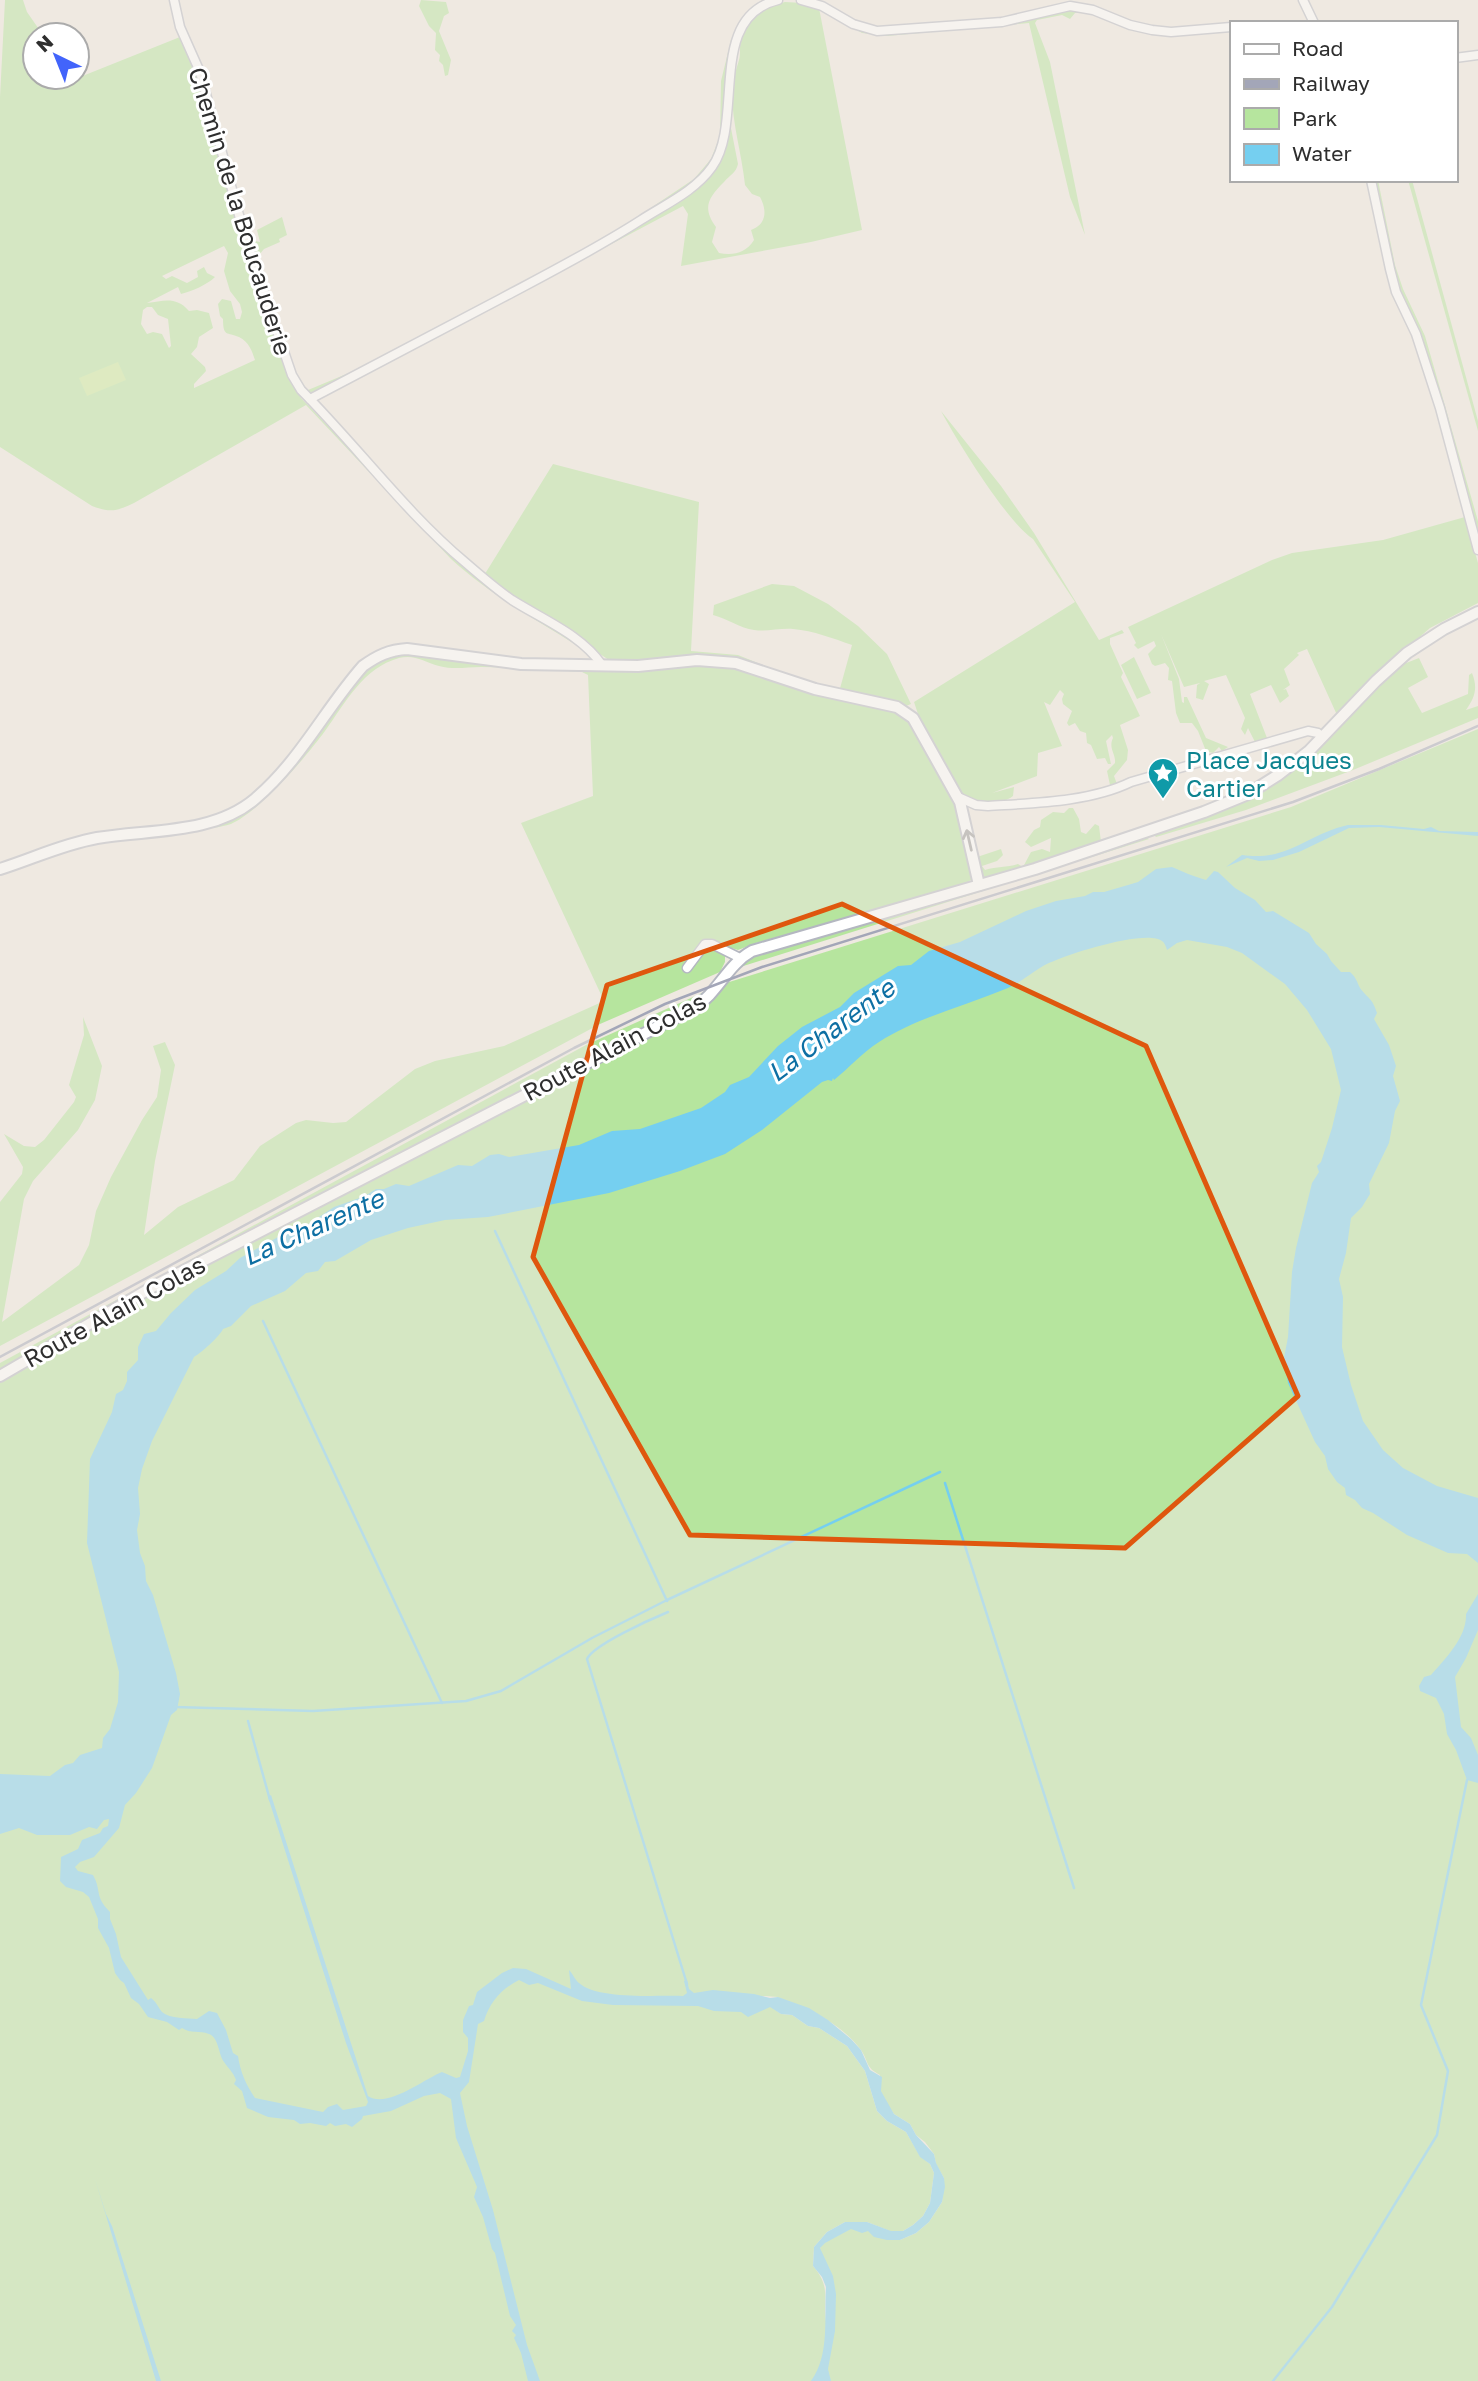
<svg xmlns="http://www.w3.org/2000/svg" width="1478" height="2381" font-family="'Golos Text',sans-serif">
  <rect width="100%" height="100%" fill="#efe9e1"/>
  <g fill="#b6e59e" fill-rule="evenodd">
    <path d="M5 0H23L27 12 43 35H35V77H64L70 81 180 37 201 85 250 246 255 241 260 242 257 230 282 217 287 235 279 239 280 242 264 249 259 255C262 266 262 277 265 288 273 314 290 372 308 390L356 370 493 298 353 375 313 393 295 386 301 398 454 557 584 648 590 654C541 622 495 599 451 559L306 405 134 503C118 511 110 513 92 506L0 447V97ZM224 246 228 253 224 271 230 291 240 304 242 312 240 319H236L231 301 222 299 218 304 220 316 223 319C223 337 227 332 239 337 249 342 252 351 255 360L194 388V384L206 371 205 367 191 354 197 347 199 337 213 328 209 313 197 310 189 311C176 296 164 301 147 303L178 287 181 294C192 291 207 285 215 277L207 273 204 267 197 271 198 277 187 283 172 276 166 279 162 276ZM147 307H152L158 315 168 319 171 346 169 348 162 334 153 332 147 334 141 324 143 310Z"/>
    <polygon points="421,0 446,2 449,13 444,16 439,31 451,60 448,75 445,76 443,65 439,61 440,55 435,50 436,33 429,26 419,6"/>
    <path d="M785 2 803 3 819 8 862 230 811 242 681 266 688 214 683 206 602 249 654 216 591 248 694 179 711 159 720 136 721 81 731 40 745 16C723 64 725 113 717 165L729 118 738 164C736 173 730 175 724 182 708 198 702 208 716 227L712 242 719 253C733 256 746 253 754 240L751 230C767 224 767 210 760 197L752 194 745 185C742 155 732 123 732 93 732 81 736 71 739 60 741 53 739 46 741 39 747 16 764 7 785 2Z"/>
    <polygon points="1062,7 1087,11 1102,18 1085,12 1075,13 1070,19 1062,15 1037,20 1035,23 1050,62 1085,235 1070,197 1029,23 887,36 862,33 831,15 861,30 997,25"/>
    <polygon points="1375,180 1378,180 1395,265 1403,289 1425,336 1478,521 1478,536 1419,335 1397,282"/>
    <polygon points="1408,180 1412,180 1478,421 1478,431"/>
    <path d="M941 411 1001 486 1034 533 1099 640 1122 630 1124 633 1110 638V644L1123 673 1121 677 1140 716 1120 725 1128 750 1127 760 1114 776 1117 784 1110 785 1107 771 1115 763C1116 754 1108 748 1113 738L1112 735 1106 741 1111 764H1108L1105 758 1097 759 1091 745 1087 743 1086 733 1080 731 1075 723 1069 726 1067 723 1072 711 1063 704 1062 699 1064 694 1060 690 1050 705 1044 702 1062 746 1038 753 1037 776 992 793 1014 787 1013 796C998 808 970 803 957 791L919 717 914 702 1075 602 1033 539C1007 522 957 441 941 411Z"/>
    <polygon points="553,464 699,502 691,651 738,655 770,668 737,660 648,662 609,660 483,577"/>
    <polygon points="1465,517 1478,563 1478,603 1430,628 1369,681 1337,715 1307,649 1297,653 1299,655 1284,669 1290,685 1283,690 1286,689 1289,696 1280,703 1271,685 1250,694 1267,738 1255,742 1248,728 1245,735 1241,729 1245,718 1226,675 1204,681 1209,684 1203,700 1196,698 1197,685 1200,683 1184,687 1161,634 1179,679 1182,702 1184,703 1184,697 1187,697 1206,738 1228,747 1222,751 1219,747 1213,753 1206,751 1198,731 1192,723 1180,723 1176,713 1172,681 1168,680 1169,668 1165,663 1155,666 1152,664 1148,654 1156,646 1154,641 1138,649 1134,645 1136,643 1128,627 1272,560 1292,553 1383,540"/>
    <path d="M772 584 794 586 828 604 858 626 887 654 911 704 906 706 839 692 852 645C832 638 814 631 793 629 780 628 767 632 754 630 740 628 728 619 713 615L714 605Z"/>
    <path d="M404 652 463 660 681 667 716 664 744 668 884 706 905 716 954 797 974 878 963 885 756 943 738 950 725 946V962L720 972 600 1024 0 1346V1202L22 1174 23 1167 4 1134 24 1146 35 1147 44 1140 74 1102 76 1097 69 1085 84 1035 83 1017 102 1066 95 1100 78 1130 33 1181 24 1199 2 1322 79 1265 89 1245 96 1211 111 1177 142 1120 157 1097 161 1070 153 1046 165 1042 175 1065 155 1161 144 1235 178 1207 234 1180 260 1146 296 1123 306 1120 333 1123 346 1122 415 1069 435 1061 504 1046 604 1001 521 823 593 796 588 675 582 672C549 670 515 667 481 667 467 667 454 670 439 666 424 662 415 654 399 658 363 668 346 702 325 731 306 757 260 811 231 824 220 828 206 828 194 830L243 812 353 682 377 660Z"/>
    <polygon points="1134,657 1151,693 1137,699 1121,665"/>
    <path d="M1419 658 1428 677 1408 688 1422 713 1468 694 1469 675 1472 673C1478 688 1475 697 1466 710L1478 706V718L1353 770 1246 810 1156 837 1154 835 1265 789 1291 772 1331 735 1368 694 1401 665Z"/>
    <path d="M1478 729V2381H0V1809L49 1819 115 1805 0 1784V1378L6 1379 19 1367 57 1349 60 1343 71 1341C132 1305 194 1271 257 1237 292 1218 328 1194 366 1183L367 1178 423 1150 433 1148 495 1116 499 1110H507L628 1047 635 1040C655 1039 671 1022 688 1013 697 1009 705 1007 712 1000 718 995 722 989 726 983L1291 807ZM765 1996 778 1997 784 2007C793 2009 803 2009 812 2012 829 2019 850 2035 861 2050 869 2062 865 2067 880 2075V2095L894 2114 910 2124 916 2135 925 2142 934 2154 936 2164 944 2178 942 2202 929 2222 916 2233 900 2240H888C877 2229 855 2223 840 2230 833 2233 827 2239 821 2243L818 2261 828 2283 827 2326C821 2300 833 2289 813 2266L814 2247 827 2232 845 2222H867L890 2231H903L913 2225 923 2216 930 2203 934 2173 930 2164 920 2156 906 2132 887 2121 877 2111 865 2071 847 2046 819 2028 808 2026 792 2015 781 2014 770 2006 764 2009 749 2007 747 1997Z"/>
    <path d="M1069 808H1073L1079 819 1081 832 1086 834 1095 824 1099 826 1101 842 1146 837 1149 839 737 968 749 957 984 880 979 876 974 858 1001 849 1003 855 997 861 982 866 985 870C997 866 1006 868 1018 864L1023 867 1031 852 1042 849 1050 852 1051 838 1031 847 1025 842 1034 830 1040 827 1041 820 1053 812 1064 813Z"/>
    <polygon points="711,989 696,1003 187,1263 100,1310 0,1371 0,1363 586,1045"/>
  </g>
  <polygon fill="#c9ec9a" points="118,362 126,380 87,396 79,378"/>
  <g fill="#75cff0">
    <path d="M1348 825H1381L1424 829 1431 827 1439 831 1478 832V836L1379 827 1349 828 1299 852 1273 860 1259 861 1247 858 1226 867 1242 855C1288 862 1307 834 1348 825Z"/>
    <path d="M1172 867C1183 872 1193 876 1206 880L1214 871 1218 872 1235 888 1255 900 1266 912 1273 911 1309 933 1316 944 1327 954 1331 961 1341 972H1350C1356 977 1357 982 1360 988 1368 999 1372 997 1377 1013L1374 1019 1389 1045 1396 1066 1393 1076 1400 1101 1395 1111 1389 1143 1369 1184 1370 1194 1362 1207 1351 1218 1346 1253 1339 1279 1343 1297 1342 1347 1351 1385 1363 1421 1383 1450 1403 1468 1437 1486 1478 1498V1563L1467 1554 1448 1553 1407 1535 1373 1513 1362 1508 1355 1500 1346 1495 1345 1488 1337 1482 1328 1469 1325 1456 1315 1442 1288 1383 1284 1358 1288 1337 1292 1272 1296 1248 1312 1183 1319 1172 1317 1166 1321 1162 1332 1128 1341 1090 1331 1049 1307 1010 1285 984 1242 953 1227 947 1187 940 1177 943 1167 950C1166 947 1165 943 1162 941 1147 929 1071 953 1054 961 1037 967 1024 981 1008 988 965 1006 918 1017 879 1042 863 1052 849 1068 834 1080L833 1078 832 1081 828 1080 822 1082 762 1130 725 1154 680 1171 609 1193 488 1217 445 1220 408 1228 371 1240 335 1261 325 1262 318 1271 306 1273 285 1291 251 1306 231 1326 223 1329C220 1336 201 1353 194 1357L152 1441 142 1469 138 1488 140 1514 137 1530 140 1553 145 1566 146 1581 153 1595 176 1673 180 1694 177 1710 171 1715 152 1768 136 1793 125 1805 119 1828 94 1857 80 1862 75 1867 78 1871 93 1875C102 1891 94 1896 110 1912V1919L116 1934 121 1957 148 2000 151 1998C157 2003 158 2007 162 2012 170 2019 188 2018 197 2019L209 2011 217 2013 226 2030 233 2053 238 2056C240 2071 246 2085 255 2098L323 2112 328 2107 337 2104 343 2110 366 2106 368 2102 346 2043 268 1797 271 1795 368 2096C387 2109 424 2079 442 2072L456 2078 460 2077 468 2051V2038L463 2032V2020L469 2006 473 2005 477 1992 502 1973 513 1968 526 1969 571 1989 569 1970C573 1974 575 1980 579 1983 598 2000 658 1995 683 1996L687 1993 684 1981 687 1980 689 1989 694 1993 713 1990 754 1994 770 1998 778 1997 809 2008 828 2020 851 2039 861 2050 870 2070 882 2077 881 2091 894 2114 910 2124 916 2135 934 2154 936 2163 944 2178 945 2187 942 2202 929 2222 916 2233 900 2240H887L874 2237 868 2231 862 2233 851 2229 825 2243 820 2248 833 2276 836 2294 835 2331 828 2369 831 2381H811C830 2355 824 2318 826 2287L822 2277 813 2266 814 2247 827 2232 845 2222H867L891 2231H903L913 2225 923 2216 930 2203 934 2173 930 2164 920 2157 906 2132 887 2121 877 2111 865 2071 847 2046 819 2028 808 2026 792 2015 781 2014 770 2007 748 2017 741 2012 714 2011 698 2006 613 2005 582 2001 538 1983 529 1985 519 1980C501 1989 490 2002 484 2021L478 2024 469 2082 460 2093 467 2126 493 2210 527 2345 540 2381H528L521 2353 514 2338 516 2335 512 2331 516 2325 510 2316 495 2253 492 2249 483 2217 474 2197 477 2187 456 2138 451 2099 440 2093 424 2096 391 2111 363 2116 362 2119 352 2127 346 2124 335 2126 330 2123 326 2126 310 2123 300 2124 294 2120 268 2117 247 2108 242 2091 234 2084 236 2080C233 2072 229 2069 224 2062 218 2053 219 2038 209 2034 199 2030 191 2034 182 2028L179 2030 167 2022 148 2017 139 2004 131 1998 124 1983 120 1980 115 1973 109 1948 98 1928V1919L89 1897 83 1892 66 1887 60 1881 61 1857 78 1849 82 1840 100 1833 103 1828 108 1826 109 1819 104 1820 97 1829 89 1827 70 1835H37L19 1828 0 1834V1774L50 1776 65 1765 73 1763 80 1755 102 1748 103 1738 110 1729 118 1702 119 1672 87 1543 90 1459 112 1412 116 1394 123 1390 127 1381V1372L138 1360V1347L144 1334 156 1331 171 1313 195 1290 226 1271 240 1258 280 1236 301 1229 334 1207 365 1196 376 1189H384L396 1184 409 1186 458 1165 472 1166 490 1155 499 1154 509 1157 579 1145 612 1131 640 1129 701 1108 725 1092 730 1085 749 1077 778 1046 802 1027 840 1007 854 993 898 966 911 965 929 951 960 942 1026 911 1056 901 1085 896 1093 892H1104L1128 885 1138 882 1156 869Z"/>
    <path d="M1478 1594V1630L1466 1658 1455 1677 1461 1727 1471 1738 1478 1755V1783L1467 1780 1456 1750 1447 1734 1444 1714 1436 1698 1420 1691 1419 1686 1424 1677 1431 1675C1446 1658 1467 1637 1466 1614Z"/>
    <polygon points="95,2179 106,2214 112,2226 161,2381 156,2381"/>
  </g>
  <g fill="none" stroke-linecap="round" stroke-linejoin="round">
    <g stroke="#75cff0" stroke-width="2.5">
      <polyline points="495,1231 667,1601"/>
      <polyline points="263,1321 442,1703"/>
      <polyline points="945,1483 1074,1888"/>
      <path d="M668 1612C651 1619 593 1645 587 1659L687 1984"/>
      <polyline points="174,1707 313,1711 466,1701 501,1691 592,1638 667,1600 940,1472"/>
      <polyline points="248,1721 270,1800"/>
      <polyline points="1273,2381 1332,2307 1437,2135 1448,2071 1421,2005 1467,1780"/>
    </g>
    <g stroke="#b4b7c1" stroke-width="11">
      <g id="minor">
        <path d="M174 0 180 27 200 72 245 237 292 375 301 390C357 446 405 512 466 563 481 576 496 589 512 600 542 619 582 635 602 665"/>
        <polyline points="801,0 822,6 853,24 877,31 1002,22 1070,6 1093,10 1130,25 1152,30 1171,32 1231,27"/>
        <polyline points="1303,0 1314,23"/>
        <polyline points="1455,58 1478,55"/>
        <polyline points="1371,180 1390,269 1396,292 1416,334 1440,408 1478,550"/>
        <path d="M310 399C374 365 438 331 502 298 549 273 596 249 641 220 666 204 695 191 712 167 745 121 706 17 778 0"/>
        <path d="M958 797 976 805 988 806C1034 803 1090 802 1131 782L1308 731 1318 733 1323 737"/>
        <polyline points="687,968 705,944 712,944 740,958"/>
      </g>
    </g>
    <g stroke="#b4b7c1" stroke-width="14">
      <g id="tertiary">
        <path d="M0 869C32 859 63 844 97 838 150 829 212 835 255 799 300 761 325 709 363 666 377 656 389 650 407 649L521 664 638 666 697 660 736 663 815 689 897 707 913 718 960 802 979 885"/>
        <path d="M0 1376 156 1285 694 1008C718 993 727 965 752 951L1035 869 1204 812 1248 794 1278 775 1309 751 1376 681 1407 653 1444 629 1478 612"/>
      </g>
    </g>
    <use href="#minor" stroke="#fff" stroke-width="8"/>
    <use href="#tertiary" stroke="#fff" stroke-width="10"/>
    <polyline stroke="#a3a6b8" stroke-width="2.5" points="0,1357 574,1048 665,1004 762,967 1293,802 1379,769 1478,726"/>
  </g>
  <defs><path id="oneway-shaft" d="M-6 0H5M1.5-3L5.5 0L1.5 3" fill="none" stroke-width="1.6" stroke-linecap="round" stroke-linejoin="round" transform="scale(1.75)"/></defs>
  <use stroke="#969696" href="#oneway-shaft" transform="translate(969 840) rotate(-103)"/>
  <path d="M0 0H1478V2381H0ZM842 904 1146 1046 1298 1396 1125 1548 690 1535 533 1257 607 985Z" fill="#efe9e1" fill-opacity=".55" fill-rule="evenodd"/>
  <path fill="none" stroke="#df570e" stroke-width="5" stroke-linejoin="round" d="M842 904 1146 1046 1298 1396 1125 1548 690 1535 533 1257 607 985Z"/>
  <defs>
    <g id="sight-pin" transform="scale(1.575)"><path d="M0 17L-7.5 6A9.5 9.5 0 1 1 7.5 6Z" fill="#0f9aa8" stroke="#fff"/><path d="M0-6L1.8-2.2L6-1.7L2.9 1.2L3.7 5.4L0 3.3L-3.7 5.4L-2.9 1.2L-6-1.7L-1.8-2.2Z" fill="#fff"/></g>
  </defs>
  <g fill-rule="evenodd">
    <use href="#sight-pin" x="1163" y="773"/>
  </g>
  <g text-anchor="middle" dominant-baseline="central" stroke-width="6" stroke-linejoin="round" paint-order="stroke">
    <g font-size="24" fill="#2e2e2e" stroke="#fff">
      <text transform="translate(241 211) rotate(73)">Chemin de la Boucauderie</text>
      <text transform="translate(614 1046) rotate(-28)">Route Alain Colas</text>
      <text transform="translate(114 1311) rotate(-29)">Route Alain Colas</text>
    </g>
    <g font-size="24" fill="#0d838f" stroke="#fff" text-anchor="start">
      <text x="1186" y="759">Place Jacques<tspan x="1186" dy="28">Cartier</tspan></text>
    </g>
    <g font-size="26" font-style="italic" fill="#0d6fa3" stroke="#fff">
      <text transform="translate(831 1030) rotate(-37)">La Charente</text>
      <text transform="translate(313 1227) rotate(-24)">La Charente</text>
    </g>
  </g>
  <rect x="1230" y="21" width="228" height="161" fill="#ffffff" stroke="#ababab" stroke-width="2"/>
  <rect x="1244" y="44" width="35" height="10" fill="#ffffff" stroke="#ababab" stroke-width="2"/>
  <text x="1292" y="56" font-size="21" fill="#2e2e2e">Road</text>
  <rect x="1244" y="79" width="35" height="10" fill="#a3a6b8" stroke="#ababab" stroke-width="2"/>
  <text x="1292" y="91" font-size="21" fill="#2e2e2e">Railway</text>
  <rect x="1244" y="108" width="35" height="21" fill="#b6e59e" stroke="#ababab" stroke-width="2"/>
  <text x="1292" y="126" font-size="21" fill="#2e2e2e">Park</text>
  <rect x="1244" y="144" width="35" height="21" fill="#75cff0" stroke="#ababab" stroke-width="2"/>
  <text x="1292" y="161" font-size="21" fill="#2e2e2e">Water</text>
  <g transform="translate(56 56) rotate(317)"><circle r="33" fill="#ffffff" stroke="#ababab" stroke-width="2"/>
  <path d="M0-5L12 26L0 18L-12 26Z" fill="#4264fb"/>
  <text y="-10" font-size="19" font-weight="bold" text-anchor="middle" fill="#2e2e2e">N</text>
  </g>
</svg>
